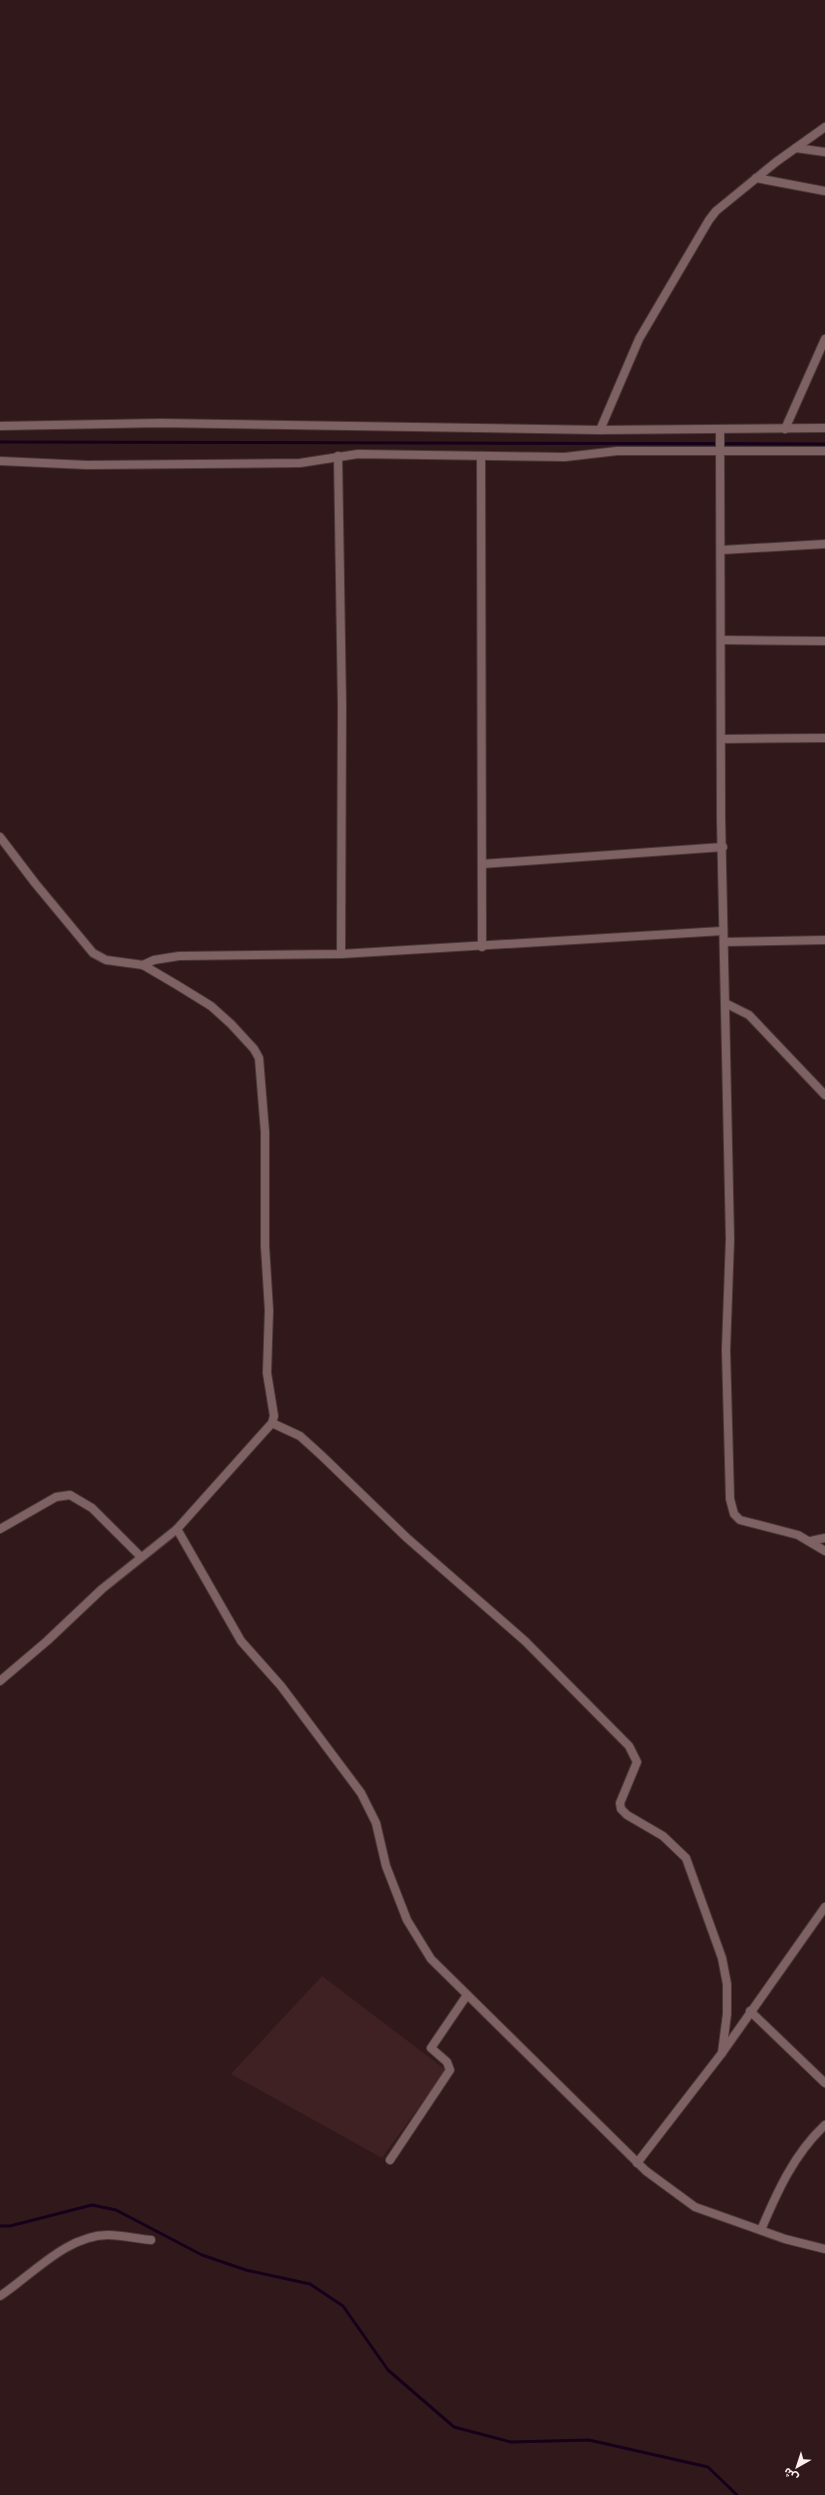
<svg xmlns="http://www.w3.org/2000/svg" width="825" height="2495" font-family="'Asap Condensed','Noto Sans Arabic',sans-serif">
  <rect width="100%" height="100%" fill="#31191b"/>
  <polygon fill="#3f2124" points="322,1976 446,2070 382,2158 231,2074"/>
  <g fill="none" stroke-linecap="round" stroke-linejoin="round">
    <g stroke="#17001a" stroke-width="3">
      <polyline points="0,442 825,444"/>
      <polyline points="0,2226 10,2226 92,2205 116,2210 202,2255 246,2270 310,2284 343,2306 388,2370 454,2427 511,2442 589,2440 708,2467 737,2495"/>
    </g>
    <g stroke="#4a3839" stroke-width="10">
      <g id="minor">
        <polyline points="796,148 825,152"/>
        <polyline points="756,178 825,191"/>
        <polyline points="0,426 160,423 600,430 825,428"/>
        <polyline points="720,429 721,819 730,1239 726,1350 730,1499 734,1514 740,1520 798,1535 825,1551"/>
        <polyline points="785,429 825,339"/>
        <polyline points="600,430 639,339 709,220 716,211 776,162 825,127"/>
        <polyline points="338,456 342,705 341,954"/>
        <polyline points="481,456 482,947"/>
        <polyline points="0,461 87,465 300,463 358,454 565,457 617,451 825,451"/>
        <polyline points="722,550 825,544"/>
        <polyline points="722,640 825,641"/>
        <polyline points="722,739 825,738"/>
        <polyline points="0,837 35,883 93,953 106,960 143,965 177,985 211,1006 231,1024 254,1049 259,1058 265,1132 265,1246 269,1310 267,1373 274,1416 272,1423 177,1529 102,1589 47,1641 0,1681"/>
        <polyline points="482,864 723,847"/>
        <polyline points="724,942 825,940"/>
        <polyline points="143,965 154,960 179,956 341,954 722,931"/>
        <polyline points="725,1003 749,1015 825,1095"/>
        <polyline points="272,1423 300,1436 321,1455 407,1538 525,1641 629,1746 637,1762 620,1803 621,1809 627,1815 663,1836 686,1858 722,1958 727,1984 727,2014 722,2053"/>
        <polyline points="0,1529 56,1497 70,1495 92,1508 141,1557"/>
        <polyline points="177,1529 241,1641 281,1686 361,1793 376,1823 386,1866 407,1920 431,1959 646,2171 695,2207 785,2239 825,2249"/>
        <polyline points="811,1541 825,1538"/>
        <polyline points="750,2011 825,2083"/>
        <polyline points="390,2160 450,2070 447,2062 431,2048 467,1995"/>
        <polyline points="637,2163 722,2053 825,1907"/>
        <path d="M761 2230C777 2192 794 2154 825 2125"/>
        <path d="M0 2296C32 2275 67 2235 108 2235 123 2235 137 2239 151 2240"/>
      </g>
    </g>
    <use href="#minor" stroke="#7e6263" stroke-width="8"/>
  </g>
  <g transform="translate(797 2467) rotate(219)" stroke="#31191b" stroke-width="3" paint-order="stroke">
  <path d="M0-3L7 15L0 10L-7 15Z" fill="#fdeff0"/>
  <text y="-6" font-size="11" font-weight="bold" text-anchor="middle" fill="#fdeff0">ش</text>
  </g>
</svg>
